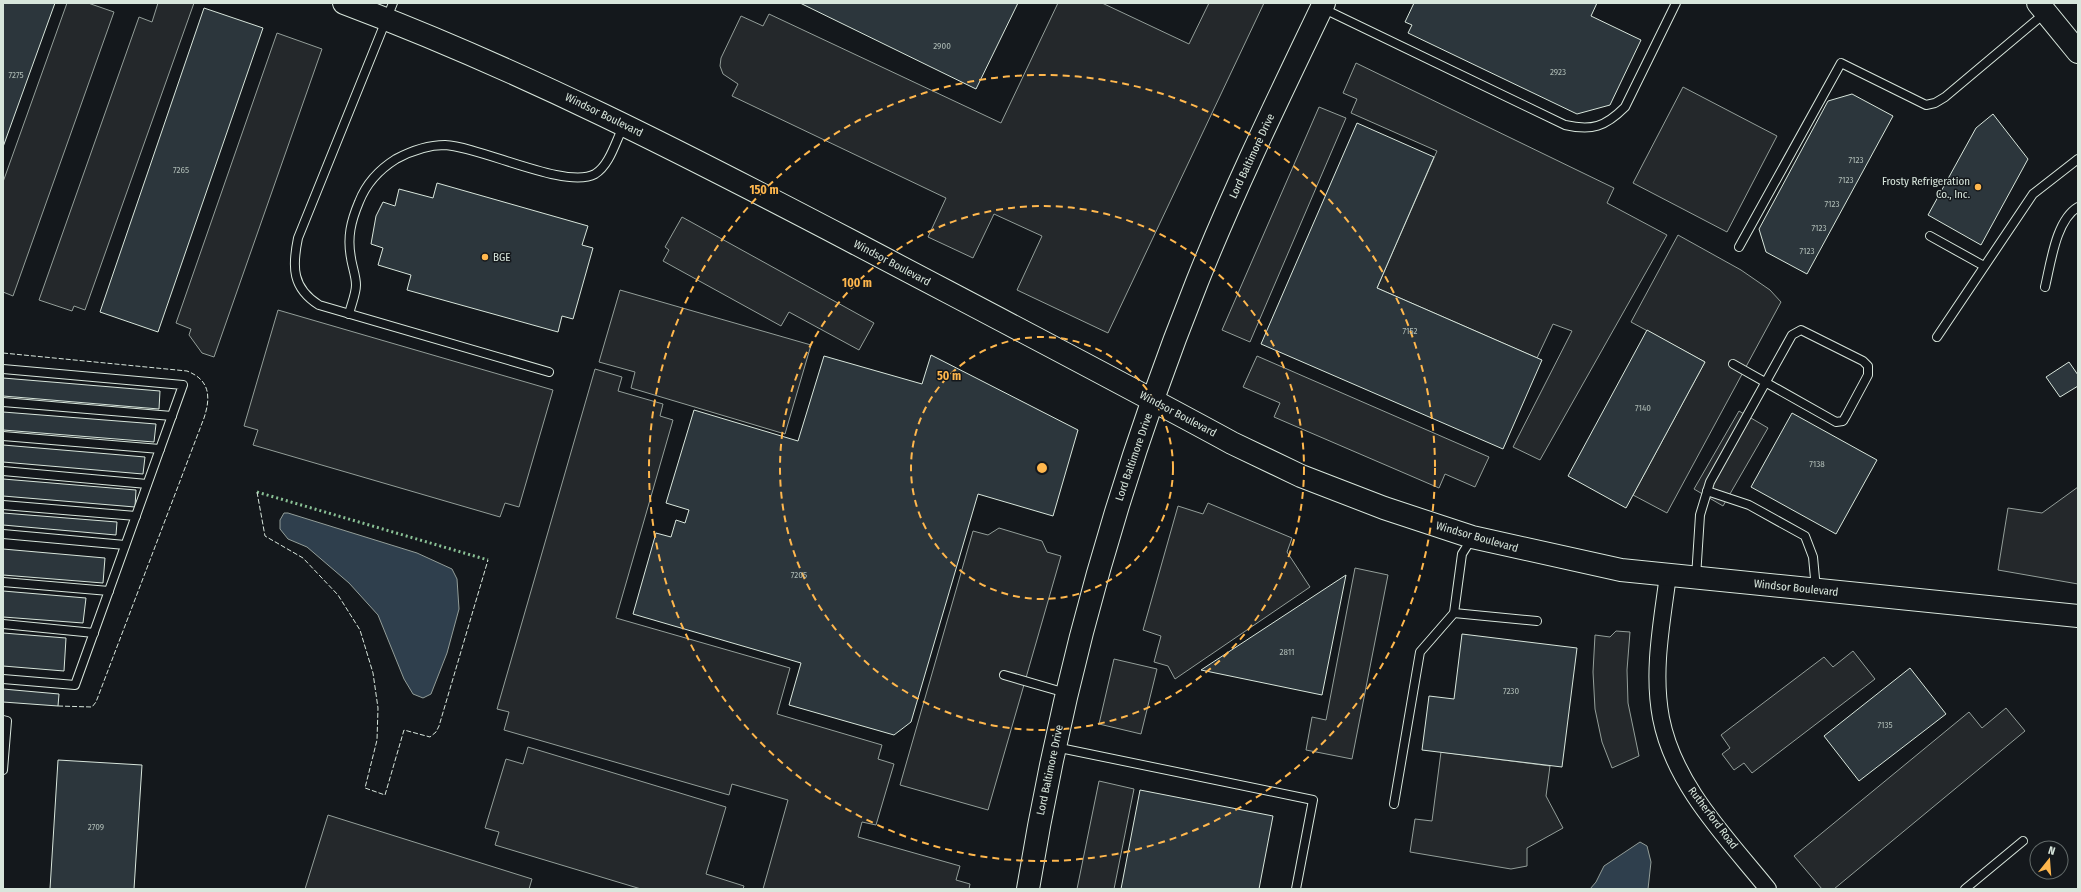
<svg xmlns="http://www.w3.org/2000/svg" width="2081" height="892" font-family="'Fira Sans Condensed',sans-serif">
  <rect width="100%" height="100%" fill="#14181c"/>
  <g fill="#24282b" stroke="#939e99">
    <polygon points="67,3 88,3 114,12 13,296 3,292 3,182"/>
    <polygon points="158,3 194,3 85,310 74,306 72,311 39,300 139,17 152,22"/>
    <polygon points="1058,3 1102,3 1189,44 1209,3 1264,3 1108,333 1017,290 1042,236 994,214 973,258 928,237 946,198 732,96 738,84 723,74 720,66 721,58 741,16 763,26 769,14 1001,123"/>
    <polygon points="277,33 322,49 214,357 202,353 189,335 191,329 176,323"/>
    <polygon points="1356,63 1614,188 1607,203 1667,235 1540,460 1513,447 1572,331 1553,324 1537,358 1377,288 1437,151 1351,113 1357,99 1343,93"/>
    <polygon points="1683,87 1777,136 1727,232 1633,183"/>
    <polygon points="1319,107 1346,118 1250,342 1222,330"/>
    <polygon points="682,217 874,323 859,350 789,312 781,326 663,261 669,250 665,247"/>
    <polygon points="1678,235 1741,270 1770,290 1781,302 1667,513 1633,495 1705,362 1631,322"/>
    <polygon points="620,290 811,345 785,434 631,388 635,372 599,362"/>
    <polygon points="278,310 553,390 519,507 505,503 500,517 253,445 258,430 244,426"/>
    <polygon points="1257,356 1489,457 1475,487 1445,474 1439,488 1274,417 1280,403 1243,387"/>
    <polygon points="595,369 622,377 618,391 663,404 660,416 673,420 616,618 790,668 777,714 882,745 878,759 894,764 876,825 862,822 858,837 960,866 956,880 970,884 969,889 763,889 788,800 732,784 729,795 504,730 509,712 497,709"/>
    <polygon points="1739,411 1768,428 1723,506 1694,489"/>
    <polygon points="2078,487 2078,584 1998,570 2008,508 2042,513"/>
    <polygon points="1208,503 1292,538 1287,552 1310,587 1175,679 1168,666 1154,662 1161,636 1143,630 1178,506 1203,514"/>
    <polygon points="999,528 1042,541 1047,552 1061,556 988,810 900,785 973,531 988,535"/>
    <polygon points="1355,568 1388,575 1352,759 1306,750 1312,717 1326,720"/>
    <polygon points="1616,631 1630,632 1627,670 1628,703 1639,756 1612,768 1602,742 1595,709 1593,672 1595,635 1610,637"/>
    <polygon points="1853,651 1875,679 1752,773 1744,763 1734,770 1722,754 1730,748 1721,735 1824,657 1833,667"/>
    <polygon points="1114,659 1157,669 1141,734 1099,724"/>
    <polygon points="2006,708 2025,731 1834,889 1822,889 1794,856 1969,712 1982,728"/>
    <polygon points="528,747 726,807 706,874 744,886 743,889 641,889 495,845 499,832 485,828 506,759 523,764"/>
    <polygon points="1441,752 1550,766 1546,796 1563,828 1527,848 1527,866 1511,869 1410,852 1415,819 1432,821"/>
    <polygon points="1099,781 1134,789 1114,889 1077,889"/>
    <polygon points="328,815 532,879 529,889 305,889"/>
  </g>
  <g fill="#2f3f4d" stroke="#939e99">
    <polygon points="284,513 288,513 417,553 452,569 457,579 459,609 447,653 431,694 423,698 413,694 404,679 378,615 349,583 307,547 288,539 280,529 280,520"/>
    <polygon points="1640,842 1647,846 1651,862 1648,889 1590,889 1596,882 1604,866"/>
  </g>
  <g fill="#2c363c" stroke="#d8e6dc">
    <polygon points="3,3 55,3 3,147"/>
    <polygon points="800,3 1018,3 976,89"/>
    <polygon points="1414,3 1597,3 1591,16 1641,40 1610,105 1577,114 1408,33 1412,25 1405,22"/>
    <polygon points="204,8 263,28 158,332 100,312"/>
    <polygon points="1852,94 1893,116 1807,274 1766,252 1759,229 1828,101"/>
    <polygon points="1993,114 2028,159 1981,245 1928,215 1976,128"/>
    <polygon points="1357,123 1434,157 1377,288 1542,360 1503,449 1261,344"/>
    <polygon points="437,183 588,226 582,245 593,248 573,319 562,316 558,332 407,290 411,275 378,265 383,248 371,244 376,216 383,202 395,206 399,189 433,198"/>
    <polygon points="1647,330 1705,362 1626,508 1568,476"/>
    <polygon points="931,355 1078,430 1053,516 978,494 911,722 894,735 789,705 801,663 633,614 656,533 671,537 676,520 685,523 689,510 666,503 694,410 798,441 824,356 922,384"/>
    <polygon points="2069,362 2078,375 2078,386 2060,397 2046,377"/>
    <polygon points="3,378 160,391 159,409 3,396"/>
    <polygon points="3,412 156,424 154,442 3,430"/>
    <polygon points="1792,413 1877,460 1836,534 1751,487"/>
    <polygon points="3,445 145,457 143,474 3,462"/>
    <polygon points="3,479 136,490 135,507 3,496"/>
    <polygon points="3,513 117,522 116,535 3,525"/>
    <polygon points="3,549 105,558 103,583 3,575"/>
    <polygon points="1346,575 1322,695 1201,670"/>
    <polygon points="3,591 86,598 83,623 3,617"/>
    <polygon points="3,633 66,638 64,671 3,666"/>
    <polygon points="1462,634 1577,648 1562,767 1422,750 1429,696 1454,699"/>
    <polygon points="1910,668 1946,714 1859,781 1824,736"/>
    <polygon points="3,689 59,694 58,706 3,702"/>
    <polygon points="58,760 142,765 134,889 50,889"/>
    <polygon points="1140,790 1273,816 1259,889 1121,889"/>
  </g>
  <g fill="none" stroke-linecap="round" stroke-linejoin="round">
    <g stroke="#d8e6dc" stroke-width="10">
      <g id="lane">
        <path d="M393 3 298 238C292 267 292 288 319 305L549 372"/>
        <path d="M1322 8 1565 125C1592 131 1605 127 1625 107L1676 3"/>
        <polyline points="1930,236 1984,266"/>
        <polyline points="1739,247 1841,63 1926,105 1935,103 1945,97 2045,13"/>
        <path d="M2045 287C2051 262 2056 220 2078 207"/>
        <path d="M349 314C351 305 356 294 356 285 356 276 352 266 351 258 347 237 351 221 359 202 366 184 380 169 396 159 411 151 428 145 445 145 482 147 566 190 595 174 610 165 616 140 624 125"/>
        <polyline points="1937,337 2033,194 2078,159"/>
        <polyline points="3,369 183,385 75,685 3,679"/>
        <polyline points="3,402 172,416"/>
        <polyline points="3,436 160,449"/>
        <polyline points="3,471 147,484"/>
        <polyline points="1707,491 1749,505 1805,536 1813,557 1816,589"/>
        <polyline points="3,505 136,516"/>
        <polyline points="3,534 125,545"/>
        <polyline points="1696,577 1700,515 1710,482 1792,335 1801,330 1863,361 1868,366 1868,375 1846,416 1843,421 1836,422 1733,364"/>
        <polyline points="3,582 109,591"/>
        <polyline points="1454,613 1537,621"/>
        <polyline points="3,624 94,633"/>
        <polyline points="1004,675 1066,693"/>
        <polyline points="3,720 7,721 3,770"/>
        <polyline points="1055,747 1313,800 1296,889"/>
        <polyline points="1394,804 1420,652 1454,613 1462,554 1472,538"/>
        <polyline points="1965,889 2023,841"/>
      </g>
    </g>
    <g stroke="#d8e6dc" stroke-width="18">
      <path id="street" d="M1668 575C1662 622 1652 671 1661 718 1674 785 1726 837 1768 889"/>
    </g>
    <g stroke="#d8e6dc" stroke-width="24">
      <g id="secondary">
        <path d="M344 3C520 69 687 155 853 242 980 309 1107 375 1232 443L1301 476 1384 508 1472 537 1621 570 2078 616"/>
        <polyline points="2038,3 2078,52"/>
        <path d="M1028 889C1062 681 1119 477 1197 282 1235 187 1280 95 1324 3"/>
      </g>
    </g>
    <use href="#lane" stroke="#14181c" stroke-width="8"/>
    <use href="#street" stroke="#14181c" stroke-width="16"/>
    <use href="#secondary" stroke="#14181c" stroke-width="22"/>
    <polyline stroke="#8ac095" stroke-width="3" stroke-dasharray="2 3" stroke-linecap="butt" points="257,492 488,560"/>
    <g stroke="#d8e6dc" stroke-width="1" stroke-dasharray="5 2" stroke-linecap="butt">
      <path d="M3 353 187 371C210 380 211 397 204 418L96 702 92 707 58 706"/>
      <polyline points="257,492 265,536 303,558 338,595 360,630 373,673 378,708 377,740 365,788 385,795 404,730 430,737 436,732 439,726 488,560"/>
    </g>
  </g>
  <g fill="none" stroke="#ffb74d" stroke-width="2" stroke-dasharray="7 5">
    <circle cx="1042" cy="468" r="131"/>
    <circle cx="1042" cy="468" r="262"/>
    <circle cx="1042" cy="468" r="393"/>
  </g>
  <g fill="#ffb74d" stroke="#14181c" stroke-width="1.5">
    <circle cx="1978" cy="187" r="4"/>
    <circle cx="485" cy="257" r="4"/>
  </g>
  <g text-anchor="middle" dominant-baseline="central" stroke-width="3" stroke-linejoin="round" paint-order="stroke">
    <g font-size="9" fill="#adbab4">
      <text x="942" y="46">2900</text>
      <text x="1558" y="72">2923</text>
      <text x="16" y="75">7275</text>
      <text x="1856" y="160">7123</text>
      <text x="181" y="170">7265</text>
      <text x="1846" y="180">7123</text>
      <text x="1832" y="204">7123</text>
      <text x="1819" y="228">7123</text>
      <text x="1807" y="251">7123</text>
      <text x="1410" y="331">7152</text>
      <text x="1643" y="408">7140</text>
      <text x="1817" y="464">7138</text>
      <text x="799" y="575">7205</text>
      <text x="1287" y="652">2811</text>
      <text x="1511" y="691">7230</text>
      <text x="1885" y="725">7135</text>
      <text x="96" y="827">2709</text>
    </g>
    <g font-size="11" fill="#d8e6dc" stroke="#14181c">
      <text transform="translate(604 115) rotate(26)">Windsor Boulevard</text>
      <text transform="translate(1252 156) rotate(-65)">Lord Baltimore Drive</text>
      <text transform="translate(892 263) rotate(28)">Windsor Boulevard</text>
      <text transform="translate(1178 414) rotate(28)">Windsor Boulevard</text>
      <text transform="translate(1134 457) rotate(-71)">Lord Baltimore Drive</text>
      <text transform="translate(1477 537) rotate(16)">Windsor Boulevard</text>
      <text transform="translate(1796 588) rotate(6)">Windsor Boulevard</text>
      <text transform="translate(1050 770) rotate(-78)">Lord Baltimore Drive</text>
      <text transform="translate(1713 818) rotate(53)">Rutherford Road</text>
    </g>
    <g font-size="11" fill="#d8e6dc" stroke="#14181c" text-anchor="end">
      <text x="1970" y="181">Frosty Refrigeration<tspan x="1970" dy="13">Co., Inc.</tspan></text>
      <text x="493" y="257" text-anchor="start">BGE</text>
    </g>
  </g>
  <circle cx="1042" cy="468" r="6" fill="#ffb74d" stroke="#14181c" stroke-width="2"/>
  <g font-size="12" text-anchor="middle" font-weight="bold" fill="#ffb74d" stroke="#14181c" stroke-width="3" stroke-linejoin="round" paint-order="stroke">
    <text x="764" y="194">150 m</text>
    <text x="857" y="287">100 m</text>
    <text x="949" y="380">50 m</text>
  </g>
  <rect width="2081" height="892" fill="none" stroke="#d8e6dc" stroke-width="8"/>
  <g transform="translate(2049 860) rotate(17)"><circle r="19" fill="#14181c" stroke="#626a69"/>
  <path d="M0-3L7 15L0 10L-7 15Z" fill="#ffb74d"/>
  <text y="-6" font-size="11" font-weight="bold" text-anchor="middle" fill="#d8e6dc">N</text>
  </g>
</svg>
